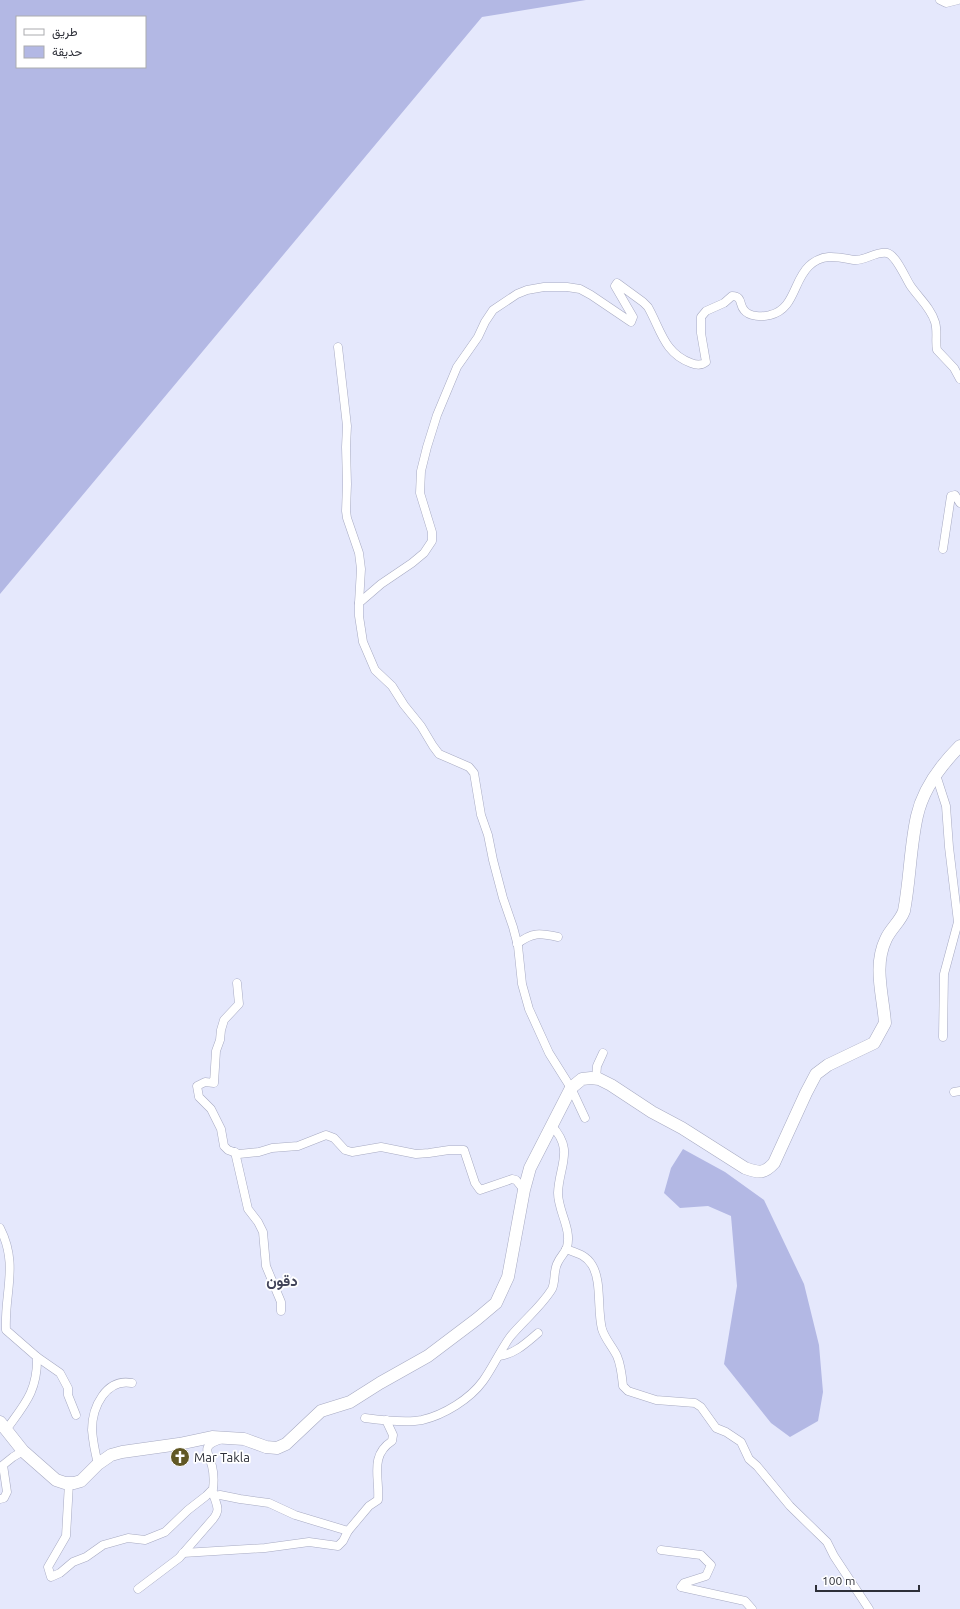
<svg xmlns="http://www.w3.org/2000/svg" width="960" height="1609" font-family="Ubuntu,Vazirmatn,sans-serif">
  <rect width="100%" height="100%" fill="#e5e8fc"/>
  <g fill="#b3b8e4" fill-rule="evenodd">
    <path d="M0 0H586L482 17 0 594ZM17 17H145V67H17Z"/>
    <polygon points="683,1149 725,1172 764,1200 804,1284 819,1345 823,1392 818,1421 790,1437 771,1423 724,1364 737,1286 731,1216 708,1206 680,1208 664,1193 671,1168"/>
  </g>
  <g fill="none" stroke-linecap="round" stroke-linejoin="round">
    <g stroke="#a7aac2" stroke-width="9">
      <g id="minor">
        <polyline points="940,0 946,3 958,0"/>
        <polyline points="338,347 347,426 346,447 347,484 346,511 347,518 359,553 361,569 359,603"/>
        <polyline points="943,549 951,496 955,495 960,503"/>
        <polyline points="936,775 946,806 949,847 958,922 944,974 943,1037"/>
        <path d="M517 944C532 932 540 933 558 937"/>
        <polyline points="237,983 239,1004 224,1020 221,1030 220,1040 216,1051 214,1083 205,1082 197,1086 199,1097 211,1109 221,1129 224,1146 228,1150 239,1154 259,1152 272,1148 298,1146 326,1135 334,1138 345,1150 352,1152 381,1147 416,1154 429,1153 449,1150 464,1150 475,1183 480,1190 512,1179 516,1180 524,1190"/>
        <polyline points="596,1079 597,1066 603,1053"/>
        <polyline points="954,1092 960,1091"/>
        <path d="M585 1118 571 1088 549 1053 529 1009 522 984 518 946 513 927 503 898 493 860 488 835 481 815 474 773 469 767 439 754 433 746 421 726 404 705 392 686 375 670 363 642 359 616V603L381 584 412 563 424 553 432 541V532L420 493 421 471 427 447 437 415 457 367 478 337 485 322 493 310 517 294 527 290 544 287H567L580 289 591 295 631 322 633 317 615 286 617 283 643 302 648 307C661 330 664 353 691 363 696 365 701 366 706 362L701 333V317L706 311 724 303 732 296C743 296 739 305 744 310 749 317 763 317 770 315 795 309 793 281 809 266 823 253 837 257 854 260 865 261 876 251 887 253 896 255 905 277 910 285 918 297 931 308 935 322 938 332 935 341 937 350L954 368 960 379"/>
        <polyline points="235,1152 248,1209 258,1222 263,1232 266,1266 281,1302 281,1311"/>
        <path d="M0 1228C19 1265 4 1293 6 1330L37 1357C38 1391 24 1405 6 1430"/>
        <path d="M566 1249C577 1253 586 1255 592 1265 602 1281 597 1310 602 1329 605 1339 612 1346 617 1356 621 1365 622 1376 623 1386L628 1391 656 1400 695 1403 701 1407 716 1428 726 1432 741 1442 749 1459 757 1466 790 1506 827 1542 834 1556 869 1609"/>
        <path d="M499 1356C515 1354 526 1343 538 1333"/>
        <polyline points="37,1357 60,1373 68,1388 68,1395 76,1415"/>
        <path d="M365 1418C380 1420 407 1423 422 1420 444 1415 470 1399 483 1381 493 1367 500 1351 510 1337 523 1321 541 1307 552 1289 556 1280 553 1270 558 1262 560 1257 565 1253 567 1247 572 1229 558 1211 558 1193 559 1165 575 1150 551 1125"/>
        <path d="M98 1464C95 1452 93 1442 92 1430 92 1407 106 1378 132 1383"/>
        <path d="M69 1483 66 1536 48 1567 51 1577 60 1573 73 1562 86 1557 103 1545 128 1538 145 1540 165 1532 188 1510 206 1496 213 1489C214 1481 214 1474 212 1466 208 1451 200 1446 222 1439"/>
        <polyline points="0,1499 4,1498 7,1492 3,1465 13,1457 23,1451"/>
        <path d="M348 1531 369 1506 378 1500C380 1478 369 1456 392 1441L393 1435 386 1420"/>
        <polyline points="661,1550 701,1555 711,1565 706,1576 684,1583 681,1587 745,1601 752,1609"/>
        <polyline points="183,1553 265,1548 309,1542 338,1546 343,1541 348,1531 295,1515 269,1503 240,1499 220,1495 214,1496"/>
        <path d="M138 1589 179 1558 213 1519C222 1508 215 1504 213 1492"/>
      </g>
    </g>
    <g stroke="#a7aac2" stroke-width="13">
      <path id="secondary" d="M0 1422 23 1451 56 1480 65 1483H74L81 1481 98 1464 111 1455 122 1452 179 1444 212 1437 244 1439 266 1447 277 1448 286 1444 321 1411 350 1402 380 1383 428 1356 477 1319 496 1303 508 1277 524 1190 530 1168 571 1088 582 1079 591 1078 599 1079 611 1085 652 1112 682 1128 745 1168C759 1173 764 1174 774 1163L806 1093 816 1074 828 1065 874 1043 885 1023C883 995 873 966 886 939 891 928 900 922 904 911 910 880 910 847 917 816 923 789 941 765 960 746"/>
    </g>
    <use href="#minor" stroke="#fff" stroke-width="8"/>
    <use href="#secondary" stroke="#fff" stroke-width="12"/>
  </g>
  <defs>
    <g id="church-disc" transform="scale(1)"><circle r="9.5" fill="#615825" stroke="#fff"/><path d="M-1.2-6h2.4v3.5h3.3v2.4h-3.3V6h-2.4V-.1h-3.3v-2.4h3.3Z" fill="#fff"/></g>
  </defs>
  <g fill-rule="evenodd">
    <use href="#church-disc" x="180" y="1457"/>
  </g>
  <g text-anchor="middle" dominant-baseline="central" stroke-width="3.5" stroke-linejoin="round" paint-order="stroke">
    <g font-size="13" fill="#2d2f38" stroke="#fff" text-anchor="start">
      <text x="194" y="1457">Mar Takla</text>
    </g>
    <g font-size="15" font-weight="bold" fill="#414358" stroke="#fff">
      <text x="282" y="1280">دقون</text>
    </g>
  </g>
  <rect x="16" y="16" width="130" height="52" fill="#ffffff" stroke="#abacaf"/>
  <rect x="24" y="29" width="20" height="6" fill="#ffffff" stroke="#abacaf"/>
  <text x="52" y="36" font-size="12" fill="#2d2f38">طريق</text>
  <rect x="24" y="46" width="20" height="12" fill="#b3b8e4" stroke="#abacaf"/>
  <text x="52" y="56" font-size="12" fill="#2d2f38">حديقة</text>
  <path d="M816 1585v6h103v-6" fill="none" stroke="#2d2f38" stroke-width="2"/>
  <text x="822" y="1585" font-size="12" fill="#2d2f38" stroke="#ffffff" stroke-width="3" paint-order="stroke">100 m</text>
</svg>
